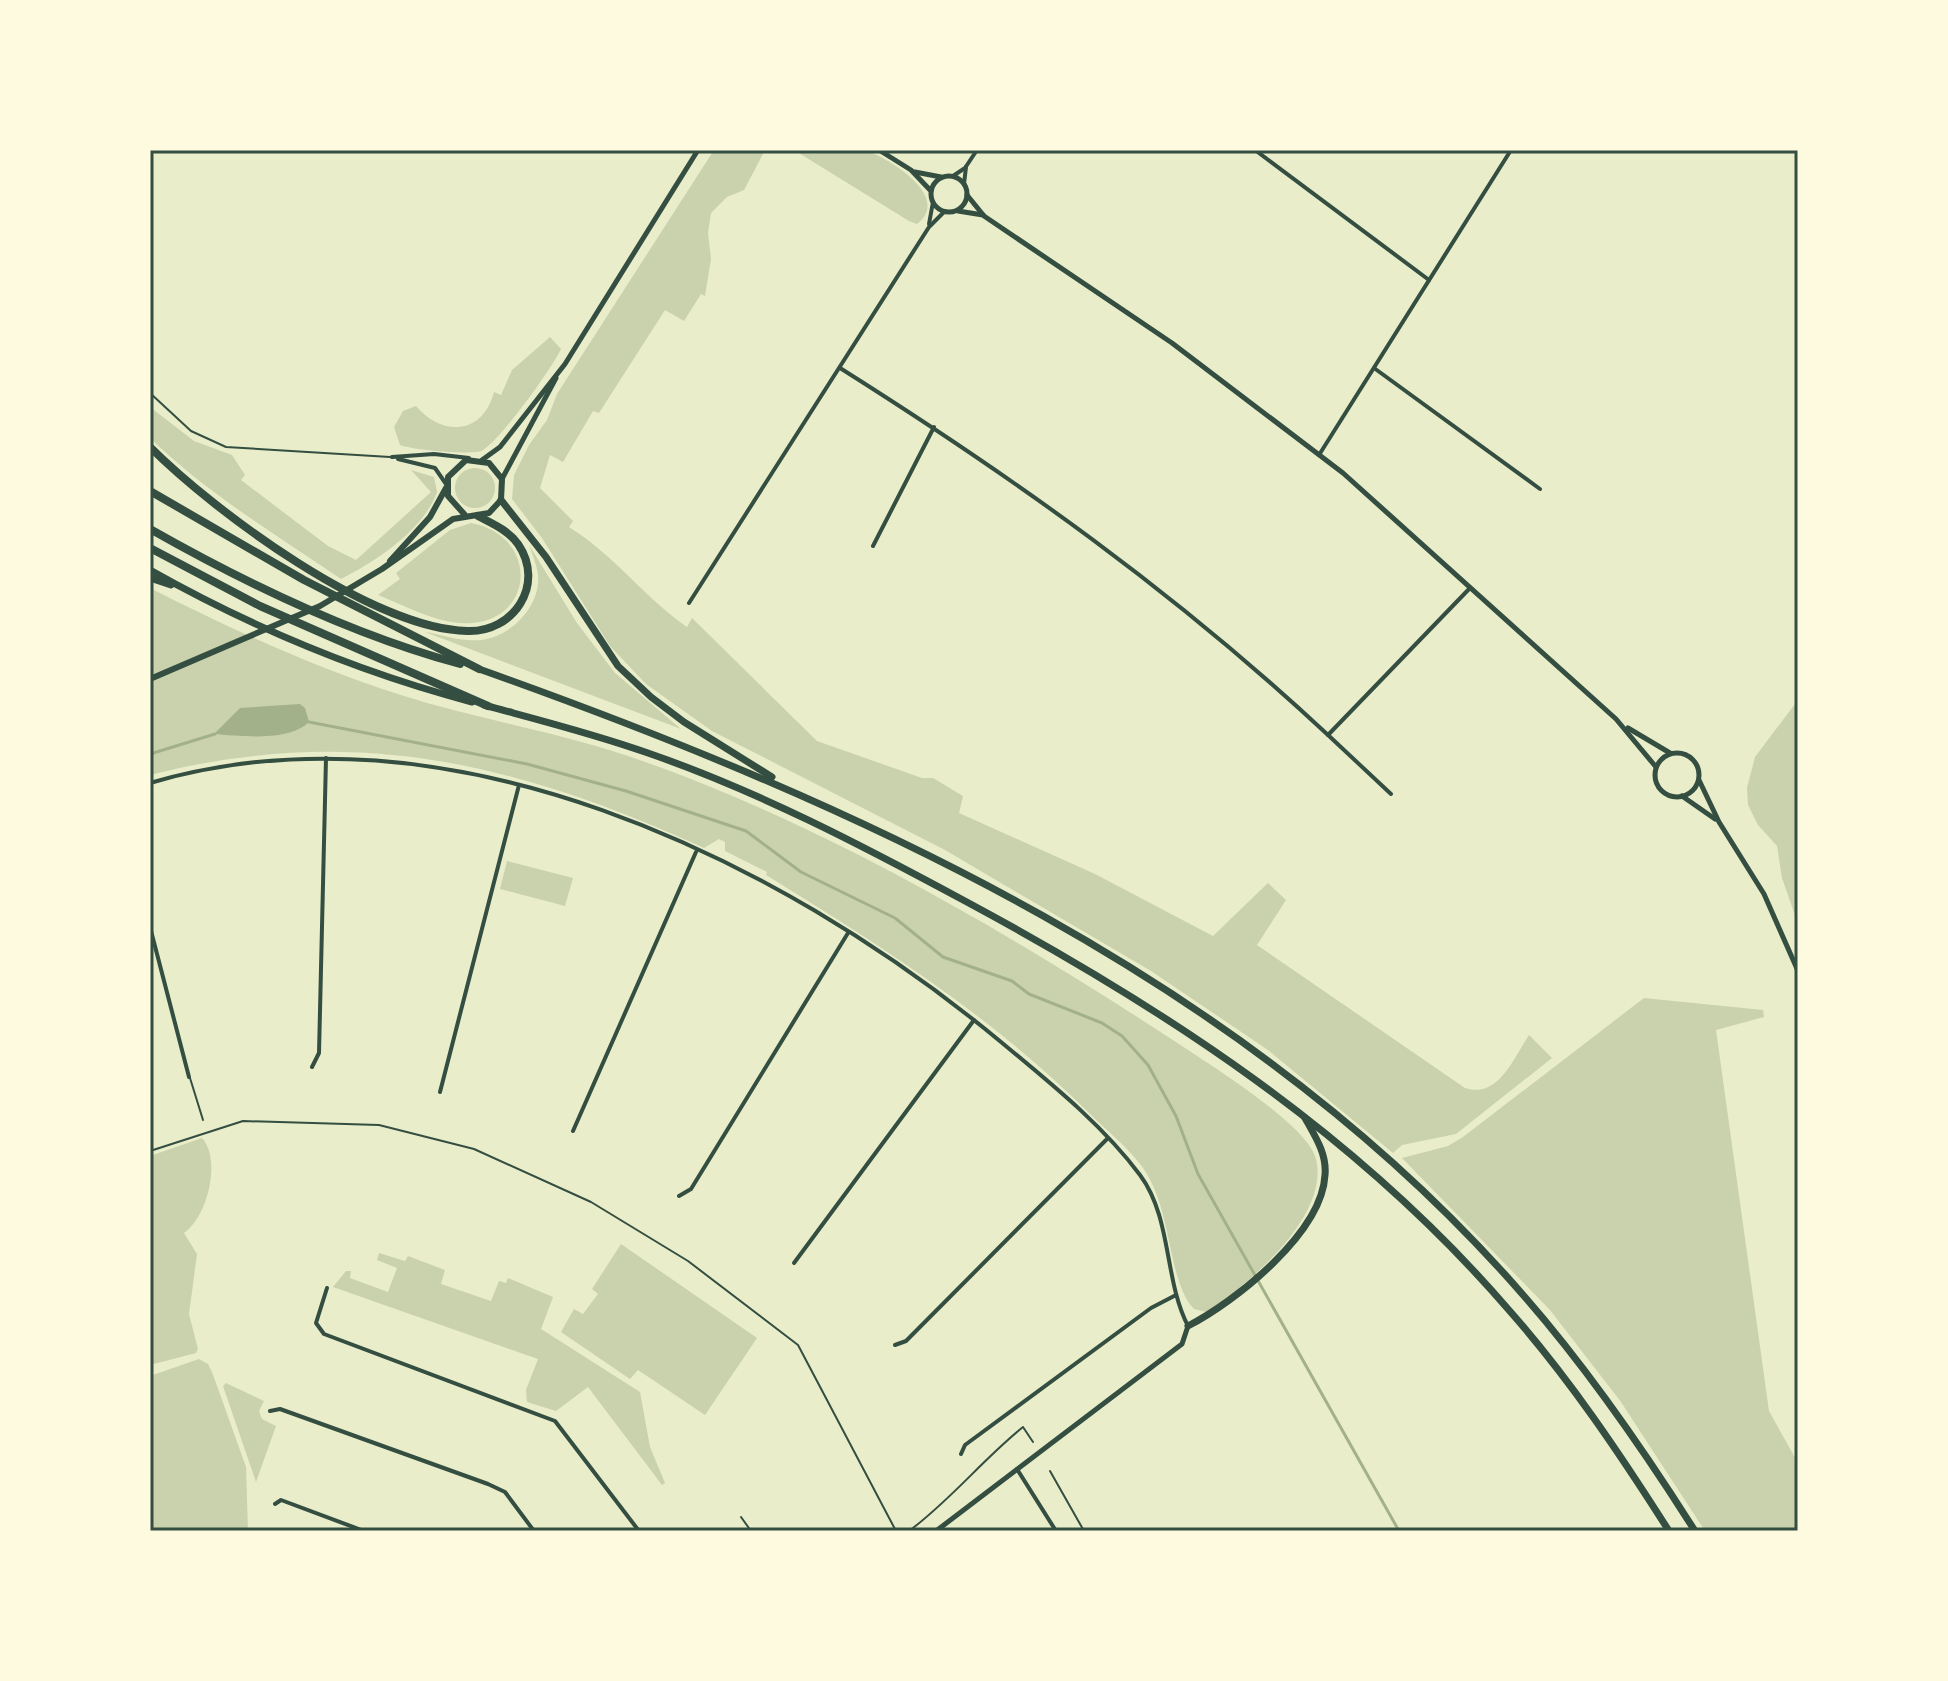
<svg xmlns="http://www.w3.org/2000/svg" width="1948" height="1681" font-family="'Sofia Sans Condensed',sans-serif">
  <rect width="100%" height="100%" fill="#e9edc9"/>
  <g fill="#cad2ad">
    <path d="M714 150H765L744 190 727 197 711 213 708 233 711 259 705 296 701 294 684 321 665 310 599 413 593 411 563 462 550 455 540 488 573 521 569 527C614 555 644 597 687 627L692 618 817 741 922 778H933L963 796 959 813 1095 874 1213 936 1268 883 1286 900 1257 945 1465 1088C1498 1099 1513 1059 1529 1035L1552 1058 1456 1134 1402 1145 1393 1153 1268 1050 1151 971 945 850 712 731 646 684 610 646 542 538 512 499 514 475 529 445 547 420 557 394Z"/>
    <path d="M794 150C816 150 842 146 863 150 885 155 954 197 917 224L909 221Z"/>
    <path d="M550 337 561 349C553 367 497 445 481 451 468 455 413 450 400 445L394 427 403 411 416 406C442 437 483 435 494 392L501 395 512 370Z"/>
    <path d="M150 407 194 441 232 455 245 475 241 480 328 546 356 560 431 492 411 470 434 477 437 492C423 531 376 561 341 579 275 534 208 494 150 438Z"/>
    <circle cx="475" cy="488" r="20"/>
    <path d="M471 523C537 535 537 617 472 623 441 626 406 606 378 595L400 579 396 573 450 530Z"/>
    <path d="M529 545 577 623 615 673 681 729 425 632C444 635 461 642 481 640 511 637 541 606 538 575 537 565 532 554 529 545Z"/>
    <path d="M150 588C231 629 315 668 401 695 476 719 554 731 628 756 820 821 1016 937 1185 1048 1215 1068 1308 1126 1316 1159 1330 1216 1248 1285 1206 1312L1194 1309C1167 1281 1173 1210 1143 1168 1128 1147 1106 1130 1088 1112 993 1017 880 945 766 875L767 872 725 851V842L719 839 704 848C516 763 355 723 150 775Z"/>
    <polygon points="1798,700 1798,924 1782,878 1777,846 1758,825 1748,805 1747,788 1755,757"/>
    <polygon points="507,861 573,878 565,906 500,889"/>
    <polygon points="1644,998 1763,1010 1764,1017 1716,1030 1769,1411 1798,1463 1798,1531 1705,1531 1621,1402 1550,1310 1402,1158 1448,1146 1463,1137"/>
    <path d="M202 1138C222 1160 207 1218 184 1233L197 1254 189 1314 198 1349 196 1353 150 1365V1156Z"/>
    <polygon points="621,1244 757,1338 705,1415 638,1370 630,1379 561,1332 574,1309 583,1314 598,1294 592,1289"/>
    <polygon points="379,1253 405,1261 408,1256 445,1270 441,1284 491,1301 499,1281 506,1283 508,1278 553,1297 541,1329 640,1392 650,1447 665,1483 662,1485 588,1387 556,1411 527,1402 526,1390 538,1359 333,1287 346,1271 351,1271 350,1278 388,1292 397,1268 377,1260"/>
    <polygon points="199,1359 208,1364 212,1372 246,1467 248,1531 150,1531 150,1376"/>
    <polygon points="226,1383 264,1401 259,1411 262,1419 276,1426 256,1482 223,1386"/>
  </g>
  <path fill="#a3b18a" d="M300 704 305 708 309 722C289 742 240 736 214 734L240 708Z"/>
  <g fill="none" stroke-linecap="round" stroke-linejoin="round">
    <g stroke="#a3b18a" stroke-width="3">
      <polyline points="309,722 527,764 626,791 746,831 801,872 895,918 943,957 1012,981 1029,994 1102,1023 1122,1036 1148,1065 1176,1116 1198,1174 1399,1531"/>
      <polyline points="150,754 215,734"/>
    </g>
    <g stroke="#344e41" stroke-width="2">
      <polyline points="150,1151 243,1121 379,1125 474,1149 591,1202 688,1261 798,1345 896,1531"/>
      <polyline points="1050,1471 1084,1531"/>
      <path d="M909 1531C951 1500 982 1460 1023 1427L1033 1442"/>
    </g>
    <g stroke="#344e41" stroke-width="2">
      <polyline points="150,393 191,431 226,447 390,457"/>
      <polyline points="190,1078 203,1120"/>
      <polyline points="741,1517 751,1531"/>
    </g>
    <g stroke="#344e41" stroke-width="4">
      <polyline points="1255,150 1429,280"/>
      <polyline points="953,176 965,168 977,150"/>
      <polyline points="964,184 966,167"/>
      <polyline points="929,224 933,202"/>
      <path d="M840 368C1016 479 1176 593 1328 735L1470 588"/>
      <polyline points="1374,368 1540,489"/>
      <polyline points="1319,455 1511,150"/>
      <polyline points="392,457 434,454 469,458"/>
      <polyline points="398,459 435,468 446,484"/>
      <polyline points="873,546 934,427"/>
      <polyline points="689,603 929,227 945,211"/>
      <polyline points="1328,735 1391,794"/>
      <path d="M150 783C445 696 777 856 1001 1042 1049 1082 1102 1124 1140 1175 1172 1218 1164 1280 1188 1326"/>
      <polyline points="150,927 189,1077"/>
      <polyline points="312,1067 319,1053 326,758"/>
      <polyline points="440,1092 519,785"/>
      <polyline points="573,1131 696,852"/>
      <polyline points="679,1196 691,1189 848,933"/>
      <polyline points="794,1263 974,1020"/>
      <polyline points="327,1288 316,1323 324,1334 555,1421 639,1531"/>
      <polyline points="895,1345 906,1341 1107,1139"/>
      <polyline points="270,1411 280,1409 488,1484 505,1492 534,1531"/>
      <polyline points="961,1454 965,1445 1151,1308 1176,1295"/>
      <polyline points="1017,1469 1056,1531"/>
      <polyline points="275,1504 281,1500 364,1531"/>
    </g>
    <g stroke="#344e41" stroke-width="5">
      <polyline points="879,150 911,170 931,191"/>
      <polyline points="915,172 941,177"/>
      <circle cx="949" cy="194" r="18"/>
      <polyline points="967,195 984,216 1172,343 1343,473 1616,719 1656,767"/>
      <polyline points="958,211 983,215"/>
      <polyline points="482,460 500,447 565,364 698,150"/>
      <polyline points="502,479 556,378"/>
      <polyline points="1628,728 1670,753"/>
      <circle cx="1677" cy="775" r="22"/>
      <polyline points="1699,780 1719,822 1764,894 1798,971"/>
      <polyline points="1682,796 1715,819"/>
      <polyline points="936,1531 1182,1344 1188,1326"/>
    </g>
    <g stroke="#344e41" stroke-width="6">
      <polyline points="390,561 430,517 446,488"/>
      <polyline points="150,679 320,606 382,569 453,519 489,513 501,500 502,479 489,463 466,460 448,477 448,496 465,515"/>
    </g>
    <g stroke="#344e41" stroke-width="7">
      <polyline points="501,500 546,557 618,666 651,697 684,722 772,777"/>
      <path d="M150 570C253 628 358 672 472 702"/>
      <polyline points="150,578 171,585"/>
      <path d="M479 669C862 805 1253 983 1524 1296 1588 1369 1643 1449 1695 1531"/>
      <path d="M484 705C539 720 595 734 648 753 758 791 863 846 965 901 1166 1009 1357 1134 1508 1309 1569 1378 1620 1454 1669 1531"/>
      <path d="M1188 1326C1235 1302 1322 1233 1325 1175 1327 1154 1315 1136 1305 1118"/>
    </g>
    <g stroke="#344e41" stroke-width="8">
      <path d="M150 447C215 512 373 629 467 631 513 633 546 585 518 544 508 530 493 524 478 516"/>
      <polyline points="150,491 304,580 479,669"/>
      <path d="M150 529C247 584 352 635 460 664"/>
      <polyline points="150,548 260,606 488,706"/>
    </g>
  </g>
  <rect width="1948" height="1681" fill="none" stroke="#fefae0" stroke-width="304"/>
  <rect x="152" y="152" width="1644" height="1377" fill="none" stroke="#344e41" stroke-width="3"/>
</svg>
